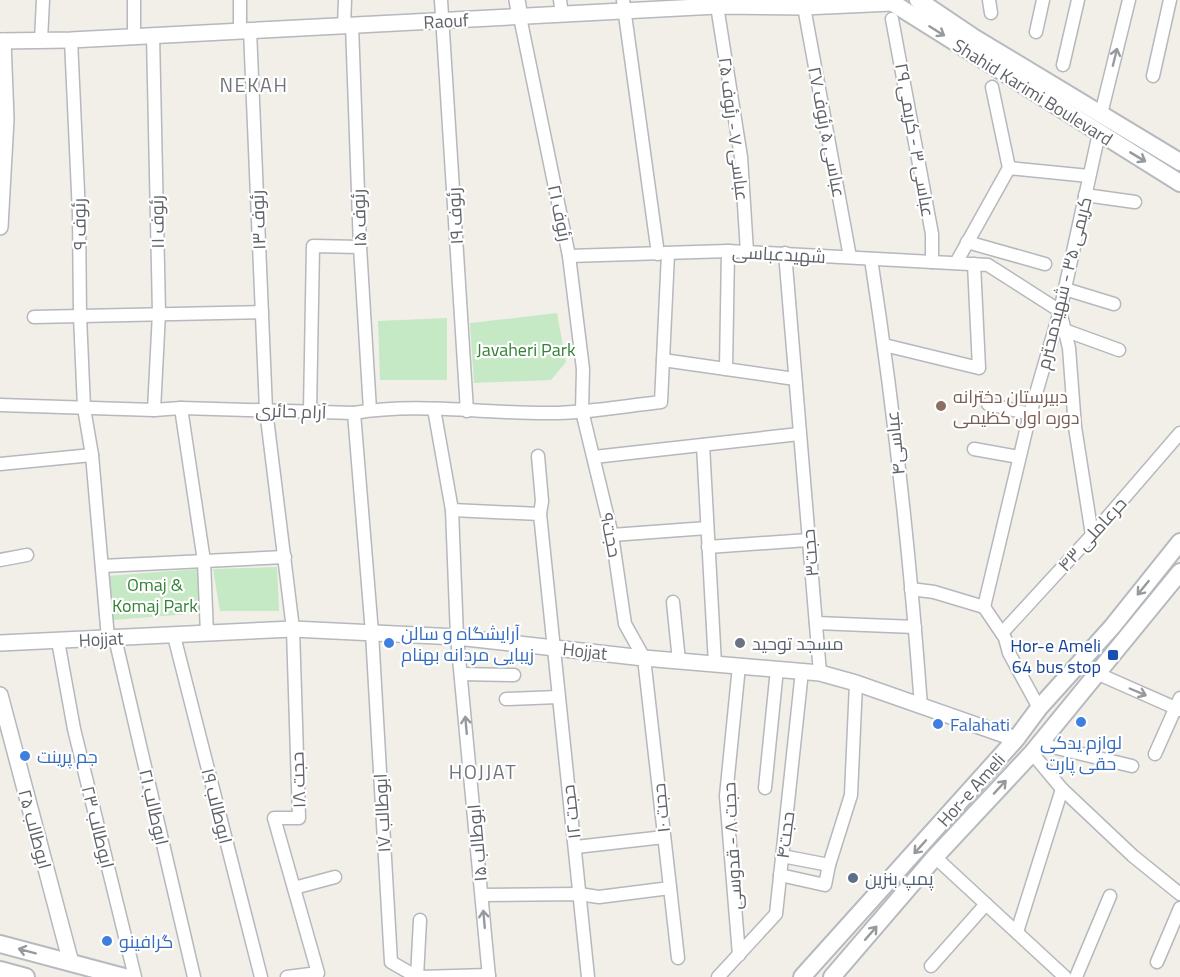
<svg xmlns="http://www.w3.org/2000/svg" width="1180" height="977" font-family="'Titillium Web',Cairo,sans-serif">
  <rect width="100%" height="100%" fill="#f1efe8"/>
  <g fill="#c5e8c5">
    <polygon points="557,313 566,362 551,380 474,383 470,323"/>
    <polygon points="447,318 447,380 380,380 378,321"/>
    <polygon points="277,567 279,611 220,611 213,569"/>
    <polygon points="198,569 202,613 112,620 108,576"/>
  </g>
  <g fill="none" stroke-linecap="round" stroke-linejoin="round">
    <g stroke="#b5b8bc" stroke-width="15">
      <g id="minor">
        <polyline points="441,0 467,411"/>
        <polyline points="560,0 562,15"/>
        <polyline points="623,0 658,254"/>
        <polyline points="989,0 991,13"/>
        <polyline points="717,6 741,157 747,252"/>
        <polyline points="804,7 850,257"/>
        <polyline points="520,17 569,256 583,369 582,411 612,535 625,624 644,658 678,958"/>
        <polyline points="892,19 932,234 932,262"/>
        <polyline points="352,25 360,247 370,410"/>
        <polyline points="344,26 345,0"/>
        <polyline points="250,30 266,410 293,629 299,818 274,818 318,973 287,977"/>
        <polyline points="240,31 240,0"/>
        <polyline points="1036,32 1043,0"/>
        <polyline points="153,35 159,313 154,410"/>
        <polyline points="134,36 134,0"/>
        <polyline points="41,40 43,0"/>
        <polyline points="71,40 79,214 80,316 84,408 92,455 108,638"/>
        <polyline points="1063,65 1078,0"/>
        <polyline points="1153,76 1170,0"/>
        <polyline points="992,87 1009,168"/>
        <polyline points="1101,114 1129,0"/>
        <polyline points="1085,195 1135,202"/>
        <polyline points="967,242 1045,264"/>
        <polyline points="785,253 820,673"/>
        <polyline points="569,256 728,251 988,265 1060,311 1069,348 1075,427 1092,535"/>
        <path d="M871 259C894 407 910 556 921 706"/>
        <polyline points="956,263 1009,168 1089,176"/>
        <polyline points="1065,289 1114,304"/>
        <polyline points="34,317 262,312"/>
        <polyline points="1064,330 1119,350"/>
        <polyline points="884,345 979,368 974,264"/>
        <polyline points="663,360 795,379"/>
        <polyline points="726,369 728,251"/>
        <polyline points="988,404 1030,414"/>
        <path d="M0 405 154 410 181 408 354 413C418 402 486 414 551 413 587 413 624 406 661 402L668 254"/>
        <polyline points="181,408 204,561 207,634"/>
        <polyline points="434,409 452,510 457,637 489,977"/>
        <polyline points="310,411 313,246 360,247"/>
        <polyline points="354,413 372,633 391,962 417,977"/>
        <polyline points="703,445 715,664"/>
        <polyline points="974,449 1019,457"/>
        <polyline points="538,456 542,501 540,514 588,977"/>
        <polyline points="594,457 799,434"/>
        <polyline points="0,464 92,455"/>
        <polyline points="452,510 540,514"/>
        <polyline points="612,535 707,528"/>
        <polyline points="708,547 808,540"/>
        <polyline points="0,560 27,555"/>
        <polyline points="102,566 285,557"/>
        <polyline points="911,589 934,592 984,607"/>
        <polyline points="673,602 679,661"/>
        <polyline points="984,607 1030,414 1060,311 1099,133"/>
        <polyline points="984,607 1005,638 1009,653 1039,708"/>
        <polyline points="816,623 915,627"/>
        <polyline points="1002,633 1092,535 1180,433"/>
        <polyline points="174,636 261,977"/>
        <polyline points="115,638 194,977"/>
        <polyline points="58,641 74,729 135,977"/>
        <polyline points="1078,665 1180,710"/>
        <polyline points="461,674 514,675"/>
        <polyline points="506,699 558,697"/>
        <polyline points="1040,744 1132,766"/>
        <polyline points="1032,753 1062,789 1133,856 1180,894"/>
        <polyline points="1155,754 1180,698"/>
        <polyline points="765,788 777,669"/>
        <polyline points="576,847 664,837"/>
        <polyline points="782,856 829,865"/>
        <polyline points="935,857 1065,977"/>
        <polyline points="780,875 825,885 829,865 851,795 856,683"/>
        <polyline points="294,888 335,877"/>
        <polyline points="482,895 579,894 599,897 670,888"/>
        <polyline points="1017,932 1062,789"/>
        <polyline points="739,955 726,796 739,666"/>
        <polyline points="1157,962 1180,908"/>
        <polyline points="931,966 986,904"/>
        <polyline points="417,977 420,920"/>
        <polyline points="419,977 489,975"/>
        <polyline points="718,977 776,914 802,671"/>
        <polyline points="1076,977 1110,896"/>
      </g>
    </g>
    <g stroke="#b5b8bc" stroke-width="18">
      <g id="tertiary">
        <polyline points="517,0 520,17"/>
        <polyline points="0,41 71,40 717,6 804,7 892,3"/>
        <polyline points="0,227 6,119 3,41"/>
        <polyline points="0,643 293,629 457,637 644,658 820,673 856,683 1016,739"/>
        <polyline points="0,695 71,963"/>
      </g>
    </g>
    <g stroke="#b6babf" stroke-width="20">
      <g id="secondary">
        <polyline points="888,0 1180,183"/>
        <polyline points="918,0 973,37 1180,162"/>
        <polyline points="0,944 124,977"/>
        <polyline points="0,970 26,977"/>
        <polyline points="802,977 1016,739 1039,708 1112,627 1180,542"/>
        <polyline points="832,977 935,857 1032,753 1180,572"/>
      </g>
    </g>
    <use href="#minor" stroke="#fff" stroke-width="12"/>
    <use href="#tertiary" stroke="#fff" stroke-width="15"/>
    <use href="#secondary" stroke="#fff" stroke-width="16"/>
  </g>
  <defs><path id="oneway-shaft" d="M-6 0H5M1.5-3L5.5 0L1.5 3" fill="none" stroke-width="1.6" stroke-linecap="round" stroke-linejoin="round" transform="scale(1.5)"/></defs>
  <g stroke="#979a9d">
    <use href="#oneway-shaft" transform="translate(937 31) rotate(32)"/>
    <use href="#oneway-shaft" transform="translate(1115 57) rotate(-76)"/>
    <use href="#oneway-shaft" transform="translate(1138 157) rotate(31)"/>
    <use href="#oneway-shaft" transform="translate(1143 588) rotate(129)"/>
    <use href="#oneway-shaft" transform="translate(1138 692) rotate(23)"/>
    <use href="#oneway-shaft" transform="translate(466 725) rotate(-95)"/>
    <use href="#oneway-shaft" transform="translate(1000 787) rotate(-47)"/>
    <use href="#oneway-shaft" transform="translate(920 847) rotate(132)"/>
    <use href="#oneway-shaft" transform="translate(484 919) rotate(-95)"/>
    <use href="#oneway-shaft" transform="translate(871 933) rotate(-49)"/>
    <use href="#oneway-shaft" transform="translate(27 951) rotate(-165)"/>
  </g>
  <circle fill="#8d6e63" stroke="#fff" stroke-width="2" cx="941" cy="406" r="6"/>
  <g fill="#3f7fe0" stroke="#fff" stroke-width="2">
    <circle cx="389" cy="643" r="6"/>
    <circle cx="1081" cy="722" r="6"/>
    <circle cx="938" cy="724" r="6"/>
    <circle cx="25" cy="756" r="6"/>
    <circle cx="107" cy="941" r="6"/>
  </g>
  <circle fill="#6b7280" stroke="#fff" stroke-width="2" cx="740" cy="643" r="6"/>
  <rect fill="#1a4fb4" stroke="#fff" stroke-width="2" x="1107" y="649" width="12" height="12" rx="3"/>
  <circle fill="#5c6f8a" stroke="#fff" stroke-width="2" cx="853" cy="878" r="6"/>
  <g text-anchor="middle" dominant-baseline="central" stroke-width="4.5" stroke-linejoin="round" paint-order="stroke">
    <g font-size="18" fill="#5f6368" stroke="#fff">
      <text transform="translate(446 21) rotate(-3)">Raouf</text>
      <text transform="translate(1033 92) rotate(32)">Shahid Karimi Boulevard</text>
      <text transform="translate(734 129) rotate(83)">عباسی ۷ - رئوف ۲۵</text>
      <text transform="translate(827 132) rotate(79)">عباسی ۵ رئوف ۲۷</text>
      <text transform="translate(915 140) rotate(80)">عباسی ۳ - کریمی ۲۹</text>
      <text transform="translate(560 213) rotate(78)">رئوف ۲۱</text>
      <text transform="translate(455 216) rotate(-93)">رئوف ۱۹</text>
      <text transform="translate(359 218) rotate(-92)">رئوف ۱۵</text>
      <text transform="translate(258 220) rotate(-92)">رئوف ۱۳</text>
      <text transform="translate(157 222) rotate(-91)">رئوف ۱۱</text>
      <text transform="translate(79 224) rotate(-91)">رئوف ۹</text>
      <text transform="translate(779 254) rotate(3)">شهیدعباسی</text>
      <text transform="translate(1064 283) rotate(-76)">کریمی ۳۵ - شهیدمحترم</text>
      <text transform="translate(291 411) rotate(2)">آرام حائری</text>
      <text transform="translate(895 443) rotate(-96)">عباسی۴</text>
      <text transform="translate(1092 534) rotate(-48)">حرعاملی ۴۳</text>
      <text transform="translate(611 535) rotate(79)">حجت۹</text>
      <text transform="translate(810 553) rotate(-95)">حجت۳</text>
      <text transform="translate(101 639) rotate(-3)">Hojjat</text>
      <text transform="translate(585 651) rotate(6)">Hojjat</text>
      <text transform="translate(298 780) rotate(-92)">حجت ۱۸</text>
      <text transform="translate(971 790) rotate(-48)">Hor-e Ameli</text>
      <text transform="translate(217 806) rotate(76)">ابوطالب ۱۹</text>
      <text transform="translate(154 807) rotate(77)">ابوطالب ۲۱</text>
      <text transform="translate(661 808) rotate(-96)">حجت ۱۰</text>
      <text transform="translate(571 812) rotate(-97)">حجت ۱۲</text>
      <text transform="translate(382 813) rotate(-93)">ابوطالب ۱۷</text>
      <text transform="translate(98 827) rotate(76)">ابوطالب ۲۳</text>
      <text transform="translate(35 829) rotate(75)">ابوطالب ۲۵</text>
      <text transform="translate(785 835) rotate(-83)">حجت۴</text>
      <text transform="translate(477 843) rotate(-95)">ابوطالب ۱۵</text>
      <text transform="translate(732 846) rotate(-93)">حجت ۸ - قدوسی</text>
    </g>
    <g font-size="18" fill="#348238" stroke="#fff">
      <text x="526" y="349">Javaheri Park</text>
      <text x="155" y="584">Omaj &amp;<tspan x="155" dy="21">Komaj Park</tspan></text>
    </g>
    <g font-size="18" fill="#785e54" stroke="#fff" text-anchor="start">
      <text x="953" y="396">دبیرستان دخترانه<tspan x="953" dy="21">دوره اول کظیمی</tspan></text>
    </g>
    <g font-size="18" fill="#366cbe" stroke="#fff" text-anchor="start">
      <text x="401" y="633">آرایشگاه و سالن<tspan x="401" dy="21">زیبایی مردانه بهنام</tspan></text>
      <text x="950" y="724">Falahati</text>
      <text x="1081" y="742" text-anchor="middle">لوازم یدکی<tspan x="1081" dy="21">حقی پارت</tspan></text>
      <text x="37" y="756">جم پرینت</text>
      <text x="119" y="941">گرافینو</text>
    </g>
    <g font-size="18" fill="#5b616d" stroke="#fff" text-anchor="start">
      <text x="752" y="643">مسجد توحید</text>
    </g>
    <g font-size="18" fill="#164399" stroke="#fff" text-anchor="end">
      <text x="1101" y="645">Hor-e Ameli<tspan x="1101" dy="21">64 bus stop</tspan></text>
    </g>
    <g font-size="18" fill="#4e5e75" stroke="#fff" text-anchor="start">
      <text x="865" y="878">پمپ بنزین</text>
    </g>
    <g font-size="20" letter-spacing="1.5" fill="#70757a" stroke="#fff">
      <text x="254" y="84">NEKAH</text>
      <text x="483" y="771">HOJJAT</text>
    </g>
  </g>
</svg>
